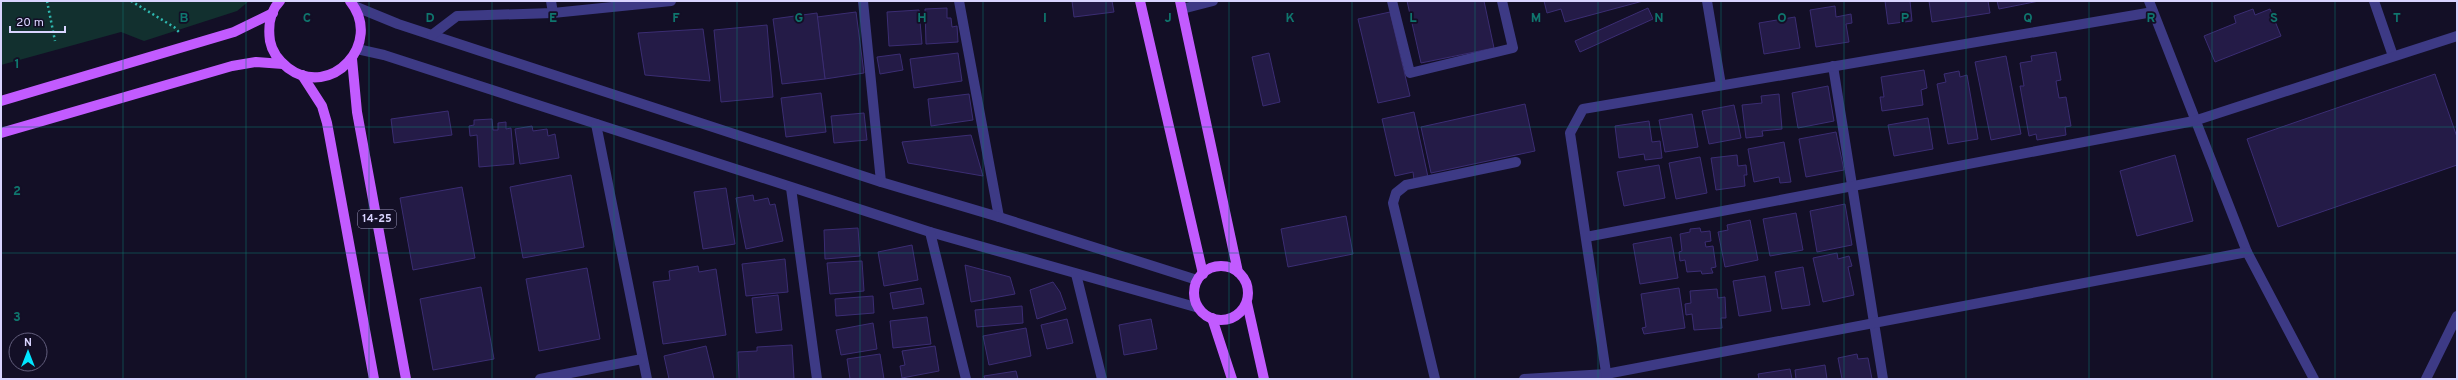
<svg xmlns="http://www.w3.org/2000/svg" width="2458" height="380" font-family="Overpass,sans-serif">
  <rect width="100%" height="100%" fill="#130f26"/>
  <polygon fill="#12302f" points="1,1 249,1 237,11 144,41 121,32 1,65"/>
  <g fill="#241b47" stroke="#3b2d73">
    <polygon points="1072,1 1112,1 1114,12 1074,17"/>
    <polygon points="1407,1 1484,1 1494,48 1421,63"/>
    <polygon points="1544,1 1643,1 1565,22 1561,9 1547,13"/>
    <polygon points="1885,1 1910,1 1912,21 1888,24"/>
    <polygon points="1929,1 1988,1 1990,13 1932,22"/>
    <polygon points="1997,1 2039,1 1999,9"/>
    <polygon points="1835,6 1836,17 1851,14 1852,23 1846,24 1849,42 1816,47 1810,10"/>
    <polygon points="947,8 947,18 951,18 952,27 957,26 958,42 926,44 925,9"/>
    <polygon points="1648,8 1653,19 1580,52 1575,41"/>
    <polygon points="2253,9 2255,15 2270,9 2281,36 2215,62 2204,36 2236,23 2234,16"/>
    <polygon points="919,10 922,44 889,46 887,12"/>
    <polygon points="856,12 864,73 825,79 817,17"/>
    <polygon points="1390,12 1410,96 1378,103 1358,19"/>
    <polygon points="817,13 825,79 782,84 773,19"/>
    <polygon points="1795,17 1800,48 1764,54 1759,23"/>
    <polygon points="767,25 773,97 721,102 714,30"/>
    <polygon points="703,29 710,81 645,75 638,33"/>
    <polygon points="2056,52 2061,80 2056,81 2059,98 2066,97 2071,126 2065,127 2066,135 2037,140 2036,134 2029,136 2020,86 2024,86 2020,63 2032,61 2031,56"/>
    <polygon points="958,53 962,81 914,88 910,59"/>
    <polygon points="1269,53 1280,102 1263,106 1252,57"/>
    <polygon points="900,54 903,70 880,74 877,57"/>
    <polygon points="2006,56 2021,134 1991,140 1975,62"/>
    <polygon points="1924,70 1927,88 1921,90 1923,105 1882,111 1880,97 1884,97 1881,77"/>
    <polygon points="1959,71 1960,77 1967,75 1978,139 1948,144 1937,84 1946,82 1944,74"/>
    <polygon points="2435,74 2457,137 2457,165 2278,227 2247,139"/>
    <polygon points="1828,86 1834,121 1798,128 1792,93"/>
    <polygon points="821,93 826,132 786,137 781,98"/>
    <polygon points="969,94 973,120 931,126 928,99"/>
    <polygon points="1779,94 1782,129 1762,131 1763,136 1746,138 1742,105 1762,103 1761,96"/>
    <polygon points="1525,104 1535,151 1431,173 1421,127"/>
    <polygon points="1734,105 1741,138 1709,144 1702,111"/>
    <polygon points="448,111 452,135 394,143 391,119"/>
    <polygon points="1414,112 1428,177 1414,180 1413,172 1395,176 1382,119"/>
    <polygon points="864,113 867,140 834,143 831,116"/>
    <polygon points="1692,114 1698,147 1665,152 1659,120"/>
    <polygon points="1928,118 1933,149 1894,156 1888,125"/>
    <polygon points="492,119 493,130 498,130 498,123 506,122 506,129 511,128 514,164 479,167 477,135 470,136 469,126 474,125 474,120"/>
    <polygon points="1649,121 1652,142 1660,141 1662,158 1645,160 1644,154 1619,158 1615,126"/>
    <polygon points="532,126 533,131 547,129 548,136 555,134 559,158 520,164 515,129"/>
    <polygon points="1836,132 1844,170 1806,177 1799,139"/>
    <polygon points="971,135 983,176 908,163 902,142"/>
    <polygon points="1784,142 1791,182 1780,183 1779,177 1754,182 1748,149"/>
    <polygon points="1737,155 1738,166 1746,165 1747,175 1744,175 1745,186 1716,190 1711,158"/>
    <polygon points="2175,155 2193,221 2137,236 2120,171"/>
    <polygon points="1700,157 1707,193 1676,199 1669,163"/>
    <polygon points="1659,165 1665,198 1624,206 1617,172"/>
    <polygon points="571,175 584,247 523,258 510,187"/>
    <polygon points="462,187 475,258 413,270 400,198"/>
    <polygon points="726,188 735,244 703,249 694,192"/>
    <polygon points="753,195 754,201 768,198 770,205 775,204 783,241 746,249 736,198"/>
    <polygon points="1845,204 1852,245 1817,252 1810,211"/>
    <polygon points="1796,213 1803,250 1770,256 1763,219"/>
    <polygon points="1346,216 1353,254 1288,267 1281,229"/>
    <polygon points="1750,220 1758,260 1725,267 1718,232 1728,230 1727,225"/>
    <polygon points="858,228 860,256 825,259 824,230"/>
    <polygon points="1700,228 1701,232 1710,231 1711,241 1705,242 1706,247 1713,246 1716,267 1711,268 1713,273 1702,274 1701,271 1687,272 1685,260 1680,261 1679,252 1682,251 1680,234 1690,232 1690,229"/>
    <polygon points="1671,237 1678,278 1640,284 1633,244"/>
    <polygon points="912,245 918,280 884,286 878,252"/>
    <polygon points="1837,253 1838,259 1849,256 1852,266 1848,267 1854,295 1823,302 1813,258"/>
    <polygon points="785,259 788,292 746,296 742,264"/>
    <polygon points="862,261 864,291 830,294 827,263"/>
    <polygon points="965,265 1010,277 1015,294 971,302"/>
    <polygon points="698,266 699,272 716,269 726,335 663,344 653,282 670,280 669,271"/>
    <polygon points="1803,267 1810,305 1782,309 1775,272"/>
    <polygon points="587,268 600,339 539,351 526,279"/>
    <polygon points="1765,276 1771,311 1739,316 1733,281"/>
    <polygon points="1053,282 1060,292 1066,309 1037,319 1030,290"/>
    <polygon points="481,287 494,359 433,370 420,299"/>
    <polygon points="921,288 924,304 893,309 890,293"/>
    <polygon points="1679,288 1685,328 1644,334 1642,328 1646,327 1641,294"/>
    <polygon points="1717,289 1718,298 1725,297 1726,318 1721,318 1722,328 1694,330 1692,314 1686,315 1685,304 1691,303 1690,291"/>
    <polygon points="778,295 782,330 756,333 752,298"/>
    <polygon points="873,296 874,313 836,316 835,299"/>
    <polygon points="1022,306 1023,323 977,327 975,310"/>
    <polygon points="927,317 931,344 893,348 890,321"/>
    <polygon points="1067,319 1073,343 1047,349 1041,325"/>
    <polygon points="1151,319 1157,349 1124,355 1119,325"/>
    <polygon points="873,323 877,349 841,355 836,330"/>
    <polygon points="1026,328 1031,356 989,365 983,336"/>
    <polygon points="792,345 794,379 739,379 738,352 757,351 757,347"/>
    <polygon points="706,346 714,379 669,379 664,356"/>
    <polygon points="935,346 939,371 902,378 900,366 905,365 902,351"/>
    <polygon points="880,354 884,379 850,379 847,359"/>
    <polygon points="1857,354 1858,359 1868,358 1872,379 1842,379 1838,358"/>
    <polygon points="1825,365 1827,379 1796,379 1795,370"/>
    <polygon points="1790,369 1792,379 1759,379 1758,374"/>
    <polygon points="1016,371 1018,379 985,379 984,376"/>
  </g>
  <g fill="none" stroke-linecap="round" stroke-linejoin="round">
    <g stroke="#2fb8b0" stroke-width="2.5" stroke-dasharray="2 3" stroke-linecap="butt">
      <polyline points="47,1 55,41"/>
      <polyline points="131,1 174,27 180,33"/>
    </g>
    <g stroke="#3d3a85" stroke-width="10">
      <polyline points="551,1 553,13"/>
      <polyline points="1392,1 1410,73 1513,48 1502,1"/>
      <polyline points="2374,1 2393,56"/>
      <polyline points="1435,379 1393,203 1396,193 1406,185 1516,162"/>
      <polyline points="2426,379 2457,316"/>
    </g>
    <g stroke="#3d3a85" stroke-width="10">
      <polyline points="863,1 881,182"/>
      <polyline points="959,1 999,217"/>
      <polyline points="1707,1 1721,85"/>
      <polyline points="2149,1 2247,252 2314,379"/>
      <polyline points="354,6 398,24 881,182 999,217 1197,280"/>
      <polyline points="1182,9 1213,1"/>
      <polyline points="432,35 457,16 553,13 671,1"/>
      <polyline points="357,49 384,55 930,232 1199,308"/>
      <polyline points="1833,66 1883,379"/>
      <polyline points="596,124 647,379"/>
      <polyline points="791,188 817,379"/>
      <polyline points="930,232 966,379"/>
      <polyline points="1586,237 2194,121 2457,36"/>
      <polyline points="1076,274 1102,379"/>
      <polyline points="540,379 642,359"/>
      <polyline points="1524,379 1606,374 2247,252"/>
      <polyline points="1607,379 1570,133 1583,109 2153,12"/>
    </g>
    <g stroke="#c25bff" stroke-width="10">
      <path d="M280 1C270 11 268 27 270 41 272 52 279 61 288 68 331 100 384 43 350 1"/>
      <polyline points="1140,1 1203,274"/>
      <polyline points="1180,1 1238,272"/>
      <polyline points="352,59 357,112 406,379"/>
      <polyline points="302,75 322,106 327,123 374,379"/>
      <polyline points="1,101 234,32 273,13"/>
      <polyline points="1,133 232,66 256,62 283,64"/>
      <circle cx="1221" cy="293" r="27"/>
      <polyline points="1247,303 1264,379"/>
      <polyline points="1212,318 1232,379"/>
    </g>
  </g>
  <path fill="none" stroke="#0f766e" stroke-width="1" stroke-opacity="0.55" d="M123 1V379M246 1V379M369 1V379M492 1V379M614 1V379M737 1V379M860 1V379M983 1V379M1106 1V379M1229 1V379M1352 1V379M1475 1V379M1598 1V379M1721 1V379M1844 1V379M1966 1V379M2089 1V379M2212 1V379M2335 1V379M1 127H2457M1 253H2457"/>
  <g text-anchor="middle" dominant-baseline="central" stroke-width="3.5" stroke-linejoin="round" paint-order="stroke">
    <rect fill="#130f26" stroke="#9e99be" stroke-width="1" x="358" y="210" width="38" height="18" rx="3"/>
    <g font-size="11" font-weight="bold" fill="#d9d4ff">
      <text x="377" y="219">14-25</text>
    </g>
  </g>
  <g font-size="13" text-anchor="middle" font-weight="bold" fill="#0f766e" stroke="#130f26" stroke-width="3.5" stroke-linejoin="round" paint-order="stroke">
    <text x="184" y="22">B</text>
    <text x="307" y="22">C</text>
    <text x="430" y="22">D</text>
    <text x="553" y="22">E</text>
    <text x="676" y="22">F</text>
    <text x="799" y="22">G</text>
    <text x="922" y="22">H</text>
    <text x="1045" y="22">I</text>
    <text x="1168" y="22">J</text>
    <text x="1290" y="22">K</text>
    <text x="1413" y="22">L</text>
    <text x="1536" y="22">M</text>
    <text x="1659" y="22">N</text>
    <text x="1782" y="22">O</text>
    <text x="1905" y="22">P</text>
    <text x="2028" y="22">Q</text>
    <text x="2151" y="22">R</text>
    <text x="2274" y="22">S</text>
    <text x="2397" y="22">T</text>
    <text x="17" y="68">1</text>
    <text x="17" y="195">2</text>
    <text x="17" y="321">3</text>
  </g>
  <rect width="2458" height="380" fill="none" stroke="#d9d4ff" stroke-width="4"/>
  <g transform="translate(28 352)"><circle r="19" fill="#130f26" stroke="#625e7d"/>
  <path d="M0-3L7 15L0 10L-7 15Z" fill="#00e5ff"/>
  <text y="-6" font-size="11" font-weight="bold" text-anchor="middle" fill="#d9d4ff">N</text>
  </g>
  <path d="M10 26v6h55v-6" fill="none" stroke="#d9d4ff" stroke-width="2"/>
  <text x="16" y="26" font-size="12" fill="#d9d4ff" stroke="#130f26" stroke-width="3" paint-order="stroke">20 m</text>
</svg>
